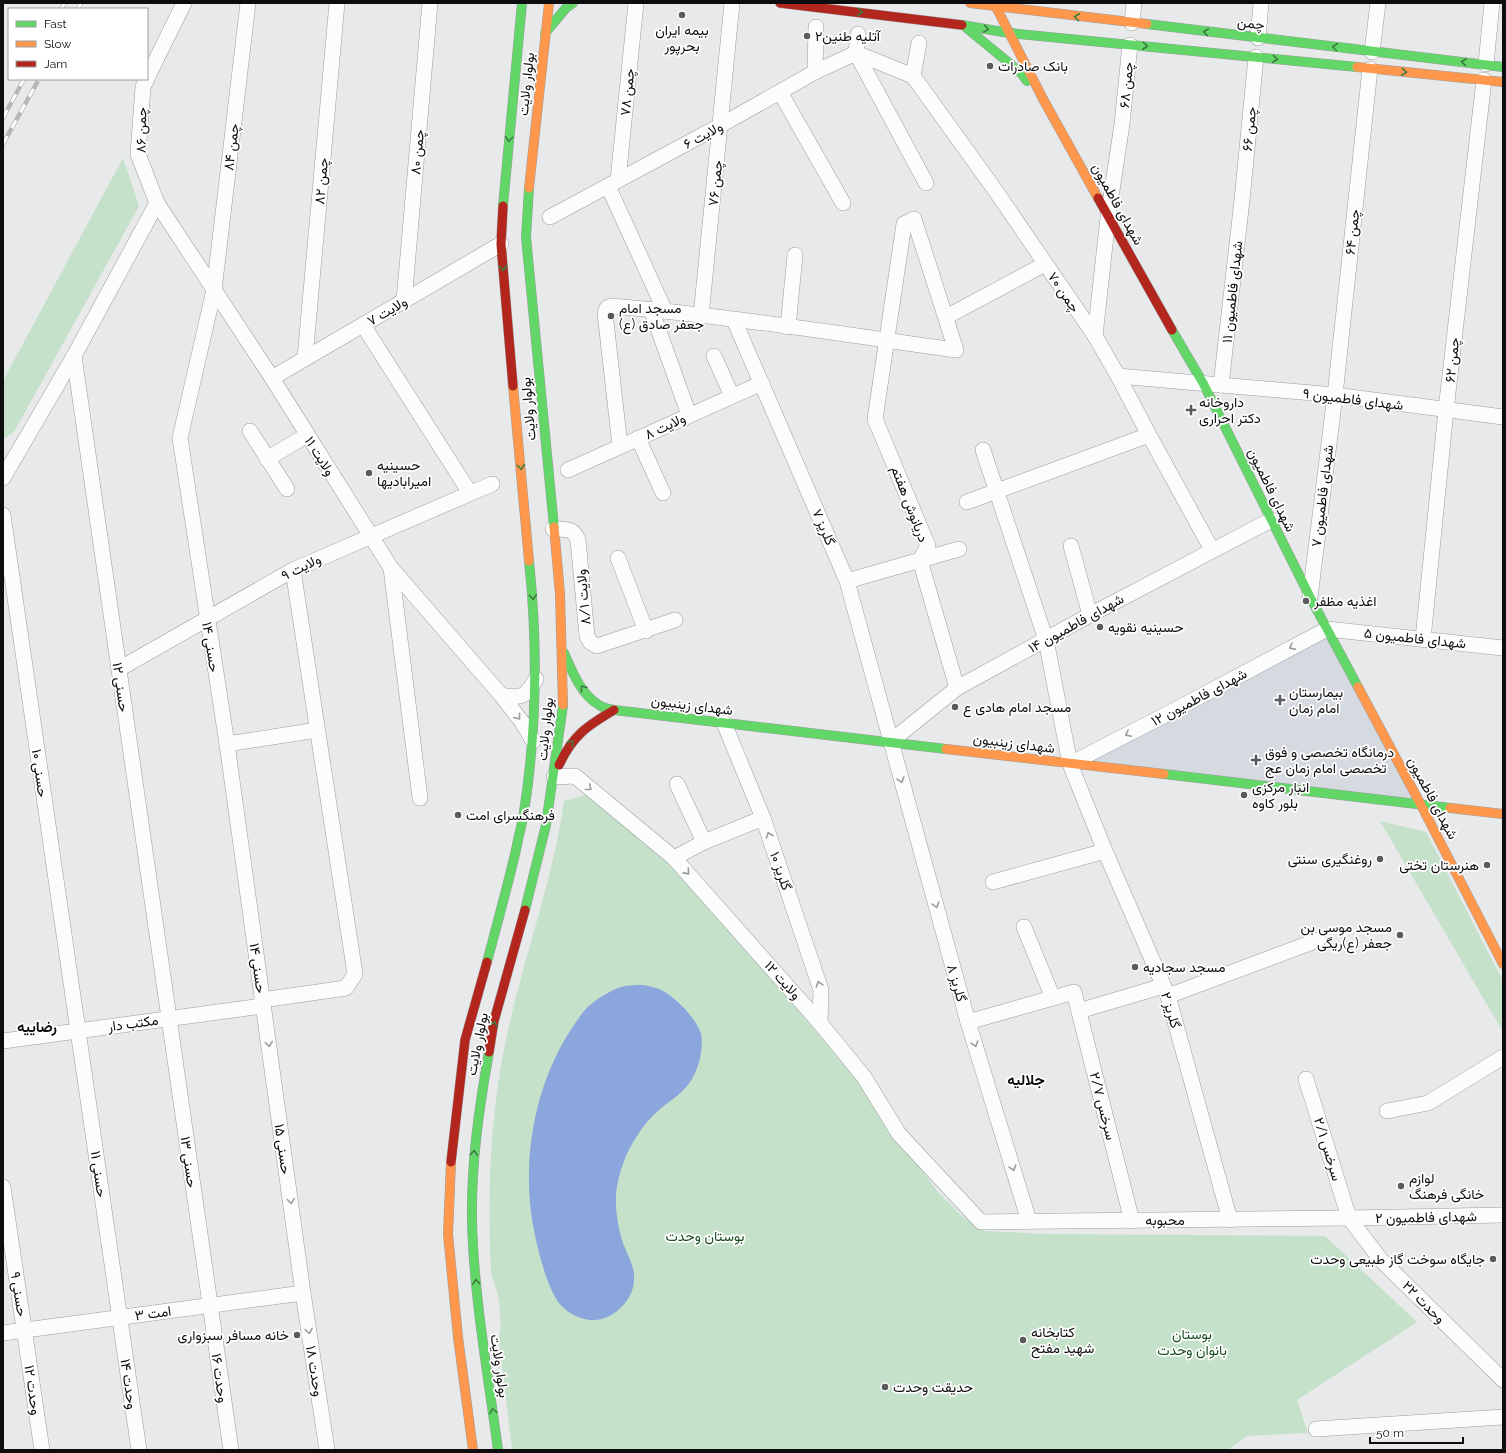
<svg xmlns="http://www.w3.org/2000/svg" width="1506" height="1453" font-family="Raleway,Vazirmatn,sans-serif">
  <rect width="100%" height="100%" fill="#e7e9eb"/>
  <polygon fill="#d5d9e0" points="1324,633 1420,806 1075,767"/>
  <g fill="#c6e1c9">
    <polygon points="123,158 139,206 14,432 3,439 3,381"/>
    <path d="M589 794 691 883 862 1086 894 1133 938 1192 962 1216 985 1231 1047 1234 1325 1236 1417 1322 1297 1400 1308 1433 1247 1436 1228 1450H512L499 1342C501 1327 501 1312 498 1297 497 1288 492 1280 491 1271 488 1211 489 1152 497 1093 509 993 550 900 564 801Z"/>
    <polygon points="1380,821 1426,832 1503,981 1503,1032"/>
  </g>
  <path fill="#8ba6dc" d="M643 985C649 986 654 987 659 989 674 995 697 1019 701 1034 703 1041 701 1053 700 1059 697 1069 694 1078 687 1086 679 1096 668 1102 659 1110 650 1118 643 1126 637 1136 626 1152 618 1174 616 1194 615 1209 618 1226 622 1240 625 1250 634 1265 634 1276 635 1292 626 1305 613 1314 600 1322 587 1322 574 1315 558 1307 553 1294 547 1279 535 1244 528 1208 529 1172 530 1120 545 1067 574 1025 579 1018 583 1011 590 1005 598 998 609 992 618 988 626 985 635 985 643 985Z"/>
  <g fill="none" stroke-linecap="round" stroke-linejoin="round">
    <g stroke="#9b9d9f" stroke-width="16">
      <g id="street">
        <polyline points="248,3 214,290 180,438 227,744 303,1293 327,1450"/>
        <polyline points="1132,23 1134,3"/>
        <polyline points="1258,38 1261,3"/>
        <polyline points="919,43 913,76 995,190 1095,336 1118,376 1149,435 1212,550"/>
        <polyline points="1372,52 1378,3"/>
        <polyline points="856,53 926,183"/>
        <polyline points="856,53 913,76"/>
        <polyline points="856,53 858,34"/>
        <polyline points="1486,64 1492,3"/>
        <polyline points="815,72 816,27"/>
        <polyline points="147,78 184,3"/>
        <polyline points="147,79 143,87 138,154 157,203 272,378 391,568 501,695 522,722 533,741"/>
        <polyline points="780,92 843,203"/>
        <polyline points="618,180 636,3"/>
        <polyline points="608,186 665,311"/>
        <polyline points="550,217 721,125 815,72 856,53"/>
        <polyline points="404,301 430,3"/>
        <polyline points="651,309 689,415"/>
        <polyline points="701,316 732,3"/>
        <polyline points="946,317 1045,264"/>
        <polyline points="734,320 847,581 968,1022 1029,1221"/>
        <polyline points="363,325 470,493"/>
        <polyline points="788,327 795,255"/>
        <polyline points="1095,336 1108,217 1122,124 1130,45"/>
        <polyline points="74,356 231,1450"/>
        <polyline points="714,356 732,396"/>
        <polyline points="305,358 337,3"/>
        <polyline points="1118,376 1335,395 1503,417"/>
        <polyline points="272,378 501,244"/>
        <polyline points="1221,385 1242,200 1256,57"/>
        <polyline points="250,431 287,489"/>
        <polyline points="638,438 663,493"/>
        <path d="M620 446 605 313 607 308 612 306C727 316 842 334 956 350L914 219 904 224 875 419 928 546 920 560 957 688"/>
        <polyline points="983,450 1046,640 1070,764 1105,851 1168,996 1230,1220"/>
        <polyline points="267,459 307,435"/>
        <polyline points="568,470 762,383"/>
        <polyline points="3,478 74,356 157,203"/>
        <polyline points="967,502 1149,435"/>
        <polyline points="3,515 139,1450"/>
        <path d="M553 529C566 530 573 527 578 540L587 636 590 642 597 646 675 620"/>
        <polyline points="1071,546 1090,615"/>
        <polyline points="618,558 646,631"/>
        <polyline points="391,568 420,798"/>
        <polyline points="847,581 959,549"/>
        <polyline points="1310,597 1335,395 1370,69"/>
        <polyline points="1423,639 1446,410 1484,80"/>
        <polyline points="119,669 293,570 492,484"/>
        <path d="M501 695C521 699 526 697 536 679"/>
        <polyline points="724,723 763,818 821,990 820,1023"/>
        <polyline points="890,742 957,688 1090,615 1271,520"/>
        <polyline points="227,744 317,730"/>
        <polyline points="1070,764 1167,714 1327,629 1503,648"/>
        <polyline points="554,777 575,776 674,858 820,1023 864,1077 899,1134 981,1222 1349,1218 1503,1215"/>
        <polyline points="677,784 704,842"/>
        <polyline points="674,858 704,842 763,818"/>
        <polyline points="993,882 1105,851"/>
        <polyline points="1024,927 1053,998"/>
        <polyline points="1168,996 1318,940"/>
        <polyline points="262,1000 346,988 355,974 293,570"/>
        <polyline points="1079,1011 1163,986"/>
        <polyline points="968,1022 1074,992 1132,1221"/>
        <polyline points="3,1041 263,1006"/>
        <polyline points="1306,1079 1349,1218 1381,1260 1503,1380"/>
        <polyline points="1387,1111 1428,1103 1503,1057"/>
        <polyline points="3,1187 42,1450"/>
        <polyline points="3,1333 303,1293"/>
        <polyline points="1316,1429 1503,1417"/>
      </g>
    </g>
    <g stroke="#9b9d9f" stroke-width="10">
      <g id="fast">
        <polyline points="1147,24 1503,67"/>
        <polyline points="962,25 1009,33 1357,67"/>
        <polyline points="963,25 1021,73 1027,81"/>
        <polyline points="545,33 566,8 573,3"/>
        <polyline points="529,188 526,237 554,527"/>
        <polyline points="503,206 522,3"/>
        <polyline points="1172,330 1203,383 1310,597 1358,687"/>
        <path d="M564 653C572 671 581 695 599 705 603 708 609 709 614 710L946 749"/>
        <polyline points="1164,774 1450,808"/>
        <polyline points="525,910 546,825 563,705"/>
        <path d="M487 962C497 925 507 888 516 850 518 838 522 825 524 812 537 728 538 646 529 561"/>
        <path d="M489 1052C479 1108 471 1164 472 1221 474 1298 488 1374 498 1450"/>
      </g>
    </g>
    <g stroke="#9b9d9f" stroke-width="10">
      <g id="slow">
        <polyline points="970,3 1147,24"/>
        <polyline points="994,3 1043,99 1098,198"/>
        <polyline points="1357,67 1503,82"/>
        <polyline points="529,188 549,3"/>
        <polyline points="513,386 529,561"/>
        <polyline points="554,527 560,594 563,705"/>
        <polyline points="1358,687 1421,805 1503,964"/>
        <polyline points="946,749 1164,774"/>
        <polyline points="1450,808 1503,814"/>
        <polyline points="451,1162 448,1234 458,1337 473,1450"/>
      </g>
    </g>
    <g stroke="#9b9d9f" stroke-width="10">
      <g id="jam">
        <polyline points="780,3 962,25"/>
        <polyline points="1098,198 1172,330"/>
        <polyline points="503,206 501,244 513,386"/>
        <path d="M559 765C573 735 587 726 614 710"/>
        <polyline points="489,1052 494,1021 525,910"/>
        <polyline points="451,1162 465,1040 487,962"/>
      </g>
    </g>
    <use href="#street" stroke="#fbfcfc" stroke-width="15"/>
    <use href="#fast" stroke="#63d668" stroke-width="9"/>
    <use href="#slow" stroke="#ff974d" stroke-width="9"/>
    <use href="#jam" stroke="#b3261e" stroke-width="9"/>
    <g stroke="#b6b6b7" stroke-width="4.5">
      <g id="rail">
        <polyline points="61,9 65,3"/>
        <polyline points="78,9 81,3"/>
        <polyline points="3,118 24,79"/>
        <polyline points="3,144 39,79"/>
      </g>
    </g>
    <use href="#rail" stroke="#fff" stroke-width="3" stroke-dasharray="9" stroke-linecap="butt"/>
  </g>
  <defs><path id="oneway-chevron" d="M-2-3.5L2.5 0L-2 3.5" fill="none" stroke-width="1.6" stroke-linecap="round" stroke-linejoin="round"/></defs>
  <g stroke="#3c7c40">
    <use href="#oneway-chevron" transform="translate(860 12) rotate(7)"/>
    <use href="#oneway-chevron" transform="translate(1077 17) rotate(-173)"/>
    <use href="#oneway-chevron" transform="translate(986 29) rotate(10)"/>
    <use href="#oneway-chevron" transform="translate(1206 32) rotate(-173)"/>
    <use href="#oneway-chevron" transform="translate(1145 46) rotate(6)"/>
    <use href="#oneway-chevron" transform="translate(1335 47) rotate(-173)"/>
    <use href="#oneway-chevron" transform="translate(1275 59) rotate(6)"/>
    <use href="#oneway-chevron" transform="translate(1464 62) rotate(-174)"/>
    <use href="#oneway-chevron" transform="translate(1404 72) rotate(6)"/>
    <use href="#oneway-chevron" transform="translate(509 139) rotate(95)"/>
    <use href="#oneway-chevron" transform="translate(503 268) rotate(85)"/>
    <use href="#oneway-chevron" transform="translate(521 467) rotate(85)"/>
    <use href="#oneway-chevron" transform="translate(533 597) rotate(86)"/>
    <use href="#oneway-chevron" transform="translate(583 688) rotate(-126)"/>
    <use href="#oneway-chevron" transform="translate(571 743) rotate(-50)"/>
    <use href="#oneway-chevron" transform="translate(494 1024) rotate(-78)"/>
    <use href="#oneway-chevron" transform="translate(474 1153) rotate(-85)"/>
    <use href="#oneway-chevron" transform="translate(476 1282) rotate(-96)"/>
    <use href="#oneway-chevron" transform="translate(493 1411) rotate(-98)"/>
  </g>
  <g stroke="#9c9c9d">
    <use href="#oneway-chevron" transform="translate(1292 647) rotate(152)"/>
    <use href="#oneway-chevron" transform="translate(518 717) rotate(53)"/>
    <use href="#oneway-chevron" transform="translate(1128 734) rotate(153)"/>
    <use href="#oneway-chevron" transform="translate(901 780) rotate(74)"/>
    <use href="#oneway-chevron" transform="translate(589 788) rotate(39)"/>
    <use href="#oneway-chevron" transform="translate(769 835) rotate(-109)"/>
    <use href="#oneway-chevron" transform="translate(687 872) rotate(48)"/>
    <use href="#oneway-chevron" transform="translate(936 905) rotate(74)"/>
    <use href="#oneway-chevron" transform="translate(819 984) rotate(-107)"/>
    <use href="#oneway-chevron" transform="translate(269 1044) rotate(82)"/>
    <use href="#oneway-chevron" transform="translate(975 1044) rotate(73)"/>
    <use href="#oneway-chevron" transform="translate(1013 1168) rotate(73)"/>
    <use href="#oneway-chevron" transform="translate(291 1201) rotate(82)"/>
    <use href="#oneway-chevron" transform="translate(309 1331) rotate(81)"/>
  </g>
  <g fill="#595a5c" stroke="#fff" stroke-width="1.5">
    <circle cx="682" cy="15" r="4"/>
    <circle cx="807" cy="36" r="4"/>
    <circle cx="990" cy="66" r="4"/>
    <circle cx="611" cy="316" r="4"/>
    <path d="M1189 404h4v4h4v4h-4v4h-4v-4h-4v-4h4z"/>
    <circle cx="369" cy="473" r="4"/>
    <circle cx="1306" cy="601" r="4"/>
    <circle cx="1100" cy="627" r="4"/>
    <path d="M1278 694h4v4h4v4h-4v4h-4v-4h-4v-4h4z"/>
    <circle cx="955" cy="707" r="4"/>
    <path d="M1254 754h4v4h4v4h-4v4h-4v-4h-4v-4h4z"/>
    <circle cx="1244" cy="795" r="4"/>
    <circle cx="458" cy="815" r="4"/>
    <circle cx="1380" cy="859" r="4"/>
    <circle cx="1487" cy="865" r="4"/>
    <circle cx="1400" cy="935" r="4"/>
    <circle cx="1135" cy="967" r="4"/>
    <circle cx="1401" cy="1186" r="4"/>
    <circle cx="1493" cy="1259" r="4"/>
    <circle cx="297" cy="1335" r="4"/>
    <circle cx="1023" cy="1340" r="4"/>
    <circle cx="885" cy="1387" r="4"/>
  </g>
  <g text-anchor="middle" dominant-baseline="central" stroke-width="3.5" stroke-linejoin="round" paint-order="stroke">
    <g font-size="14" fill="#0d0d0f" stroke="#fff">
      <text transform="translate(1251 23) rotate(7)">چمن</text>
      <text transform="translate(526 84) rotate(-84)">بولوار ولایت</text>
      <text transform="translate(1126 85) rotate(-85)">چمن ۶۸</text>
      <text transform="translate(627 92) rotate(-84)">چمن ۷۸</text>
      <text transform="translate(1249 129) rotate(-84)">چمن ۶۶</text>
      <text transform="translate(141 130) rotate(-89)">چمن ۸۶</text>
      <text transform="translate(703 135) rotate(-28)">ولایت ۶</text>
      <text transform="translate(231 147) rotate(-83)">چمن ۸۴</text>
      <text transform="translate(417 152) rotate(-85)">چمن ۸۰</text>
      <text transform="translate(321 181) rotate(-85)">چمن ۸۲</text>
      <text transform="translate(715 183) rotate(-84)">چمن ۷۶</text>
      <text transform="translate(1118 204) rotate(61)">شهدای فاطمیون</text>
      <text transform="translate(1352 232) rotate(-84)">چمن ۶۴</text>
      <text transform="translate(1064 292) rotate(56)">چمن ۷۰</text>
      <text transform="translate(1232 292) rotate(-84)">شهدای فاطمیون ۱۱</text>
      <text transform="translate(387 311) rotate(-30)">ولایت ۷</text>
      <text transform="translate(1452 360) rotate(-84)">چمن ۶۲</text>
      <text transform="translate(1353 399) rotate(7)">شهدای فاطمیون ۹</text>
      <text transform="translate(528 409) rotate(-95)">بولوار ولایت</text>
      <text transform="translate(665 426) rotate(-25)">ولایت ۸</text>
      <text transform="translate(320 456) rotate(58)">ولایت ۱۱</text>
      <text transform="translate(1272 490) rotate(64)">شهدای فاطمیون</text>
      <text transform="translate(1322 496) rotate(-83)">شهدای فاطمیون ۷</text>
      <text transform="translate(910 504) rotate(69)">دریانوش هفتم</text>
      <text transform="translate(824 527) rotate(67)">گلریز ۷</text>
      <text transform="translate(301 567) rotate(-26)">ولایت ۹</text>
      <text transform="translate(583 597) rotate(-95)">ولایت ۸/۱</text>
      <text transform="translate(1076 623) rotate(-29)">شهدای فاطمیون ۱۴</text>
      <text transform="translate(1415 638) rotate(6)">شهدای فاطمیون ۵</text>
      <text transform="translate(211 647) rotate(81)">حسنی ۱۴</text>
      <text transform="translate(121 687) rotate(82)">حسنی ۱۲</text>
      <text transform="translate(1199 697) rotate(-28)">شهدای فاطمیون ۱۲</text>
      <text transform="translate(692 705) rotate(7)">شهدای زینبیون</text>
      <text transform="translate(545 729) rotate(-84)">بولوار ولایت</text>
      <text transform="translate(1014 743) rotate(7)">شهدای زینبیون</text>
      <text transform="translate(40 773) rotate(82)">حسنی ۱۰</text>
      <text transform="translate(1433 798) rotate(62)">شهدای فاطمیون</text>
      <text transform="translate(781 871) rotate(71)">گلریز ۱۰</text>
      <text transform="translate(258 968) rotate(82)">حسنی ۱۴</text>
      <text transform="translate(783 980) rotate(48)">ولایت ۱۲</text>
      <text transform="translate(957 983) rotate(74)">گلریز ۸</text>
      <text transform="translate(1171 1010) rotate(73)">گلریز ۲</text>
      <text transform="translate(133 1023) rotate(-8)">مکتب دار</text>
      <text transform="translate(477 1044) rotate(-79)">بولوار ولایت</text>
      <text transform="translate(1103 1106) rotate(76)">سرخس ۲/۷</text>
      <text transform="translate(283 1149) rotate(82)">حسنی ۱۵</text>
      <text transform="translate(1328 1149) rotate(73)">سرخس ۲/۱</text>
      <text transform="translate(189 1162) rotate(82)">حسنی ۱۳</text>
      <text transform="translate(99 1174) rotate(82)">حسنی ۱۱</text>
      <text transform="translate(1426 1217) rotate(-1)">شهدای فاطمیون ۲</text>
      <text x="1165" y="1220">محبوبه</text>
      <text transform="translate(19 1294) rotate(81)">حسنی ۹</text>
      <text transform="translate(1424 1302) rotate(45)">وحدت ۲۲</text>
      <text transform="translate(153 1313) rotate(-8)">امت ۳</text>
      <text transform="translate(500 1366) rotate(82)">بولوار ولایت</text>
      <text transform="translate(315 1371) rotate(81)">وحدت ۱۸</text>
      <text transform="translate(220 1378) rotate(82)">وحدت ۱۶</text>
      <text transform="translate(129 1384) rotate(82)">وحدت ۱۴</text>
      <text transform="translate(33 1390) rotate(82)">وحدت ۱۲</text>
    </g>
    <g font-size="14" fill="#0d0d0f" stroke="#fff" text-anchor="start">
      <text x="682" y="30" text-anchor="middle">بيمه ايران<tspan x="682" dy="16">بحرپور</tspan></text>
      <text x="815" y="36">آتلیه طنین۲</text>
      <text x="998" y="66">بانک صادرات</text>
      <text x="619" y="308">مسجد امام<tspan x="619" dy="16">جعفر صادق (ع)</tspan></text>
      <text x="1199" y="402">داروخانه<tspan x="1199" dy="16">دکتر احراری</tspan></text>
      <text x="377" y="465">حسینیه<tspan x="377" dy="16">امیرابادیها</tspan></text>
      <text x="1314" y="601">اغذیه مظفر</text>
      <text x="1108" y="627">حسینیه نقویه</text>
      <text x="1289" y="692">بیمارستان<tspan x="1289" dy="16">امام زمان</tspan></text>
      <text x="963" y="707">مسجد امام هادی ع</text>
      <text x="1265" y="752">درمانگاه تخصصی و فوق<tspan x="1265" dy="16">تخصصی امام زمان عج</tspan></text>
      <text x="1252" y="787">انبار مرکزی<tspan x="1252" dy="16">بلور کاوه</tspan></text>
      <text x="466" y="815">فرهنگسرای امت</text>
      <text x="1372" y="859" text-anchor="end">روغنگیری سنتی</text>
      <text x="1479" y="865" text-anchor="end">هنرستان تختی</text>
      <text x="1392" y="927" text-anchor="end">مسجد موسی بن<tspan x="1392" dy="16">جعفر (ع)ریگی</tspan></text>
      <text x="1143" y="967">مسجد سجادیه</text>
      <text x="1409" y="1178">لوازم<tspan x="1409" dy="16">خانگی فرهنگ</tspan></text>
      <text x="1485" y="1259" text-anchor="end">جایگاه سوخت گاز طبیعی وحدت</text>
      <text x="1031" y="1332">کتابخانه<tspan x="1031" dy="16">شهید مفتح</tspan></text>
      <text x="289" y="1335" text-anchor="end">خانه مسافر سبزواری</text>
      <text x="893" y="1387">حدیقت وحدت</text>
    </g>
    <g font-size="14" fill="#184d21" stroke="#fff">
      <text x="705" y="1236">بوستان وحدت</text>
      <text x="1192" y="1334">بوستان<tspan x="1192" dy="16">بانوان وحدت</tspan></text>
    </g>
    <g font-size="15" font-weight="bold" fill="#0d0d0f" stroke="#fff">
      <text x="37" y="1027">رضاییه</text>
      <text x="1026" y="1080">جلالیه</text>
    </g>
  </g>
  <rect width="1506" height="1453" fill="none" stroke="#0d0d0f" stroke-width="8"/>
  <rect x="8" y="8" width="140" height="72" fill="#ffffff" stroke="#9e9e9f"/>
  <rect x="16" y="21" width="20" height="6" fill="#63d668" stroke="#9e9e9f"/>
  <text x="44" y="28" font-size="12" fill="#0d0d0f">Fast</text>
  <rect x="16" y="41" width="20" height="6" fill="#ff974d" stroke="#9e9e9f"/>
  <text x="44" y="48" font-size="12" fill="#0d0d0f">Slow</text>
  <rect x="16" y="61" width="20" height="6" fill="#b3261e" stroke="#9e9e9f"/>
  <text x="44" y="68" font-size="12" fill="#0d0d0f">Jam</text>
  <path d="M1370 1437v6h93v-6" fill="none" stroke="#0d0d0f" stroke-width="2"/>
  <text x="1376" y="1437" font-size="12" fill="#0d0d0f" stroke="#ffffff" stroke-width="3" paint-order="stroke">50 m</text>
</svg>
